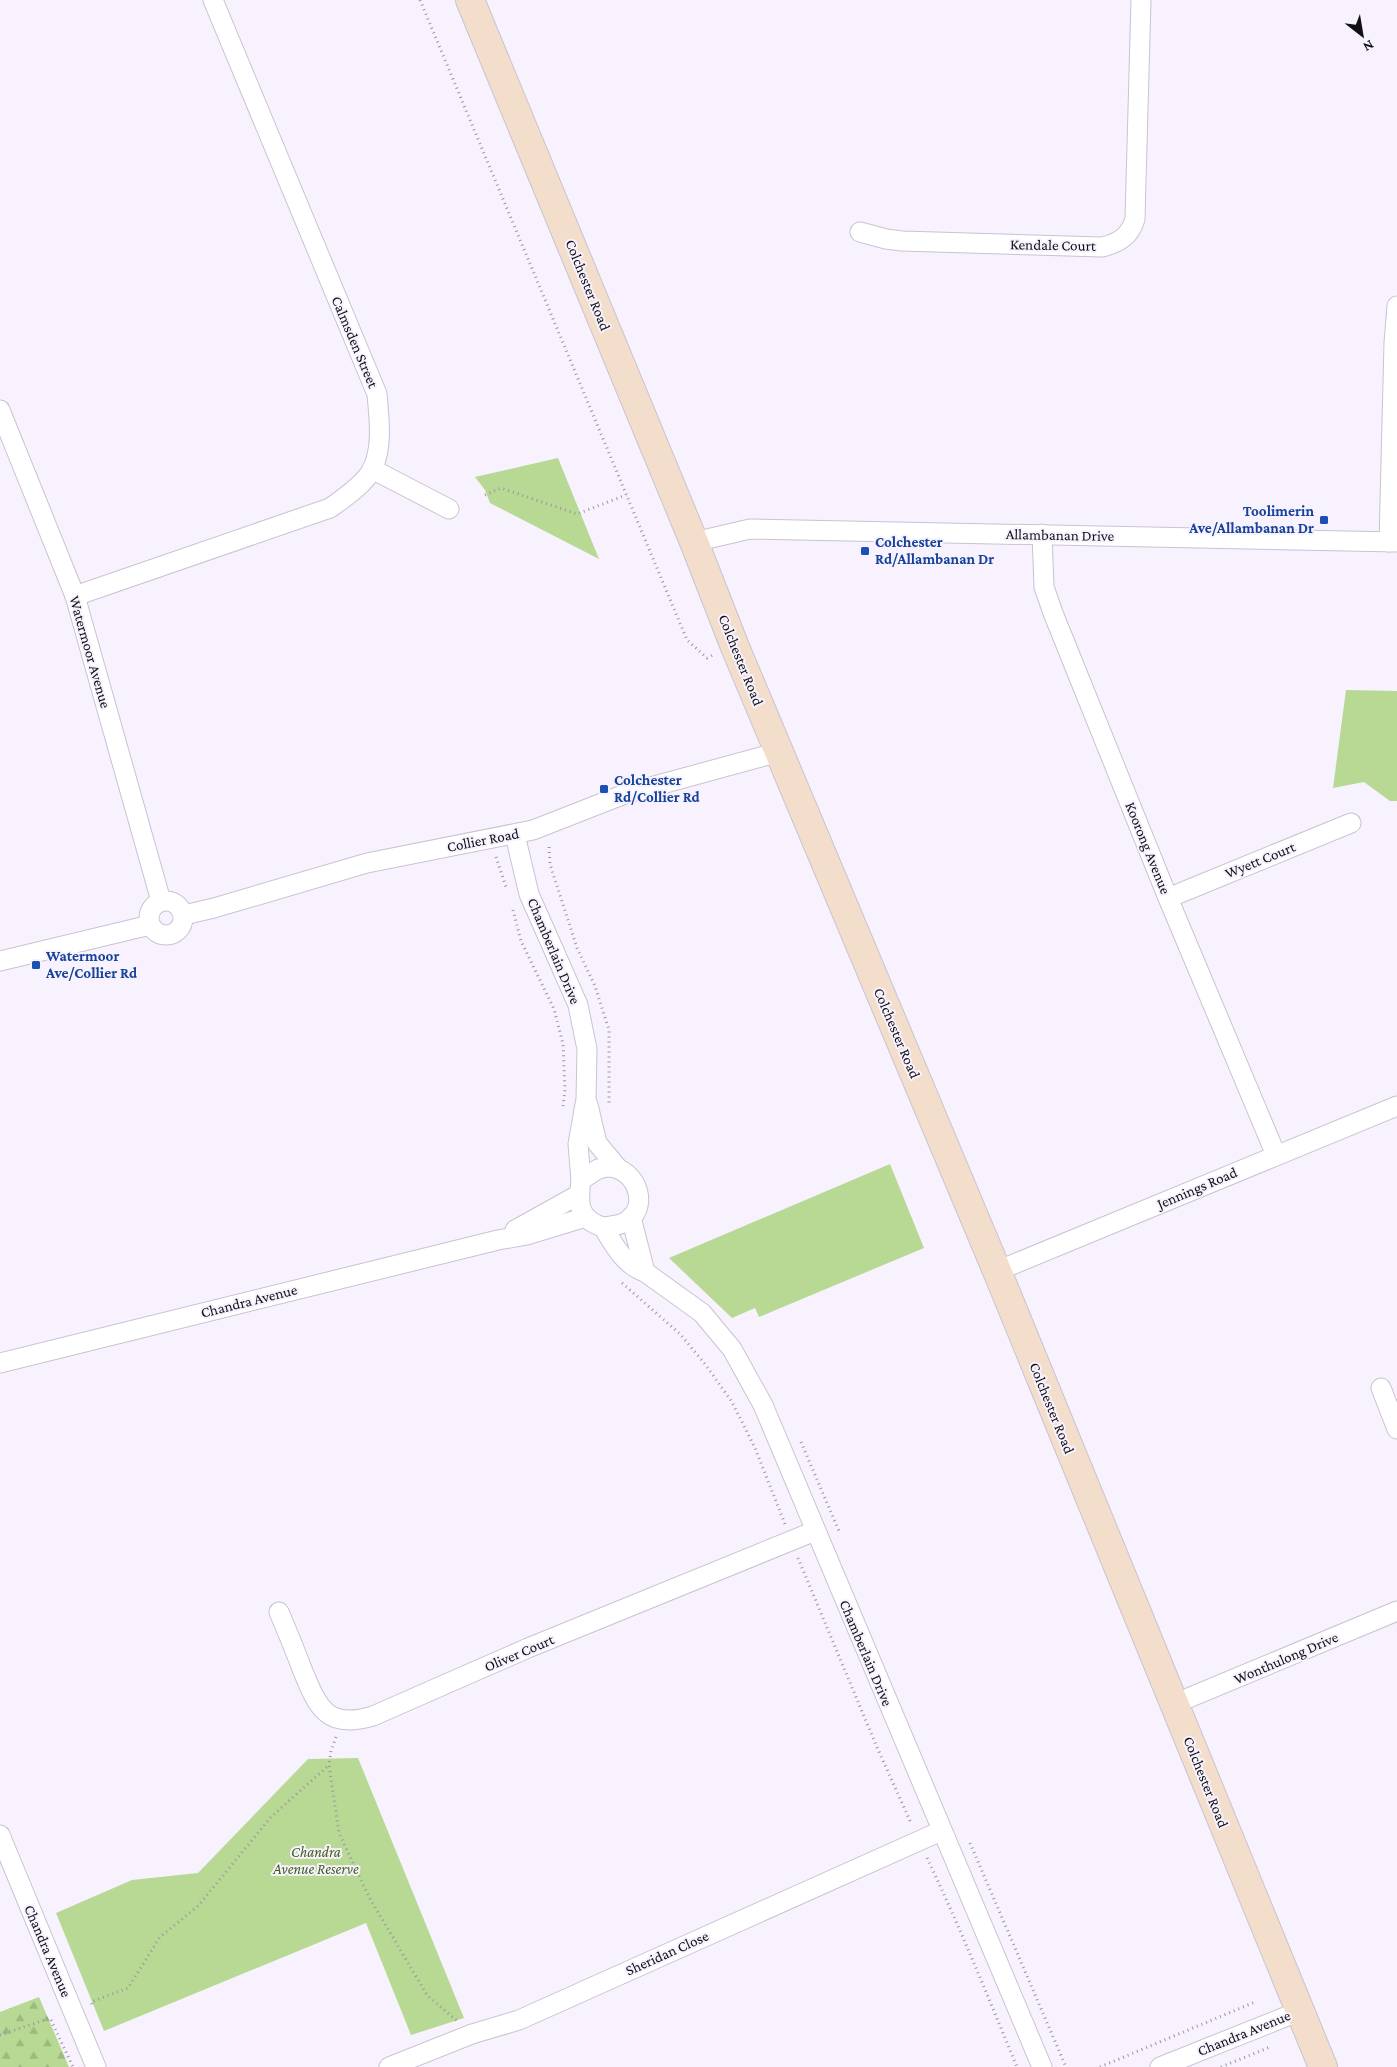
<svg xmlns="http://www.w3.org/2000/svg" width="1397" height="2067" font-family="'Crimson Pro',serif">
  <defs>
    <pattern id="forest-firs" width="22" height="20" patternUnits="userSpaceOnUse" patternTransform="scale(1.25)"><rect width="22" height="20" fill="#b7d994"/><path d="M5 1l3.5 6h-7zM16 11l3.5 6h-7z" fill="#9cb97f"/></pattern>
  </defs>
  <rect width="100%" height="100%" fill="#f7f2fe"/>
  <polygon fill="url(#forest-firs)" points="39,1997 69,2067 0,2067 0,2012"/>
  <g fill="#b7d994">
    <polygon points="558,458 599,559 490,503 485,490 475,477"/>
    <polygon points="1346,690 1397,691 1397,801 1390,801 1364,782 1333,788"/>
    <polygon points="890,1164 924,1248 759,1317 755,1308 732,1318 669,1258"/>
    <polygon points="358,1758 464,2018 411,2035 366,1923 104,2031 56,1913 132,1880 198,1873 308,1759"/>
  </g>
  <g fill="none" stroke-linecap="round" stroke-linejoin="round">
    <g stroke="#c9c3d2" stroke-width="21">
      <g id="minor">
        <path d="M860 232 886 239 902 241 1102 247C1119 243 1130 236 1135 219L1141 0"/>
        <polyline points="0,410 75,596 161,901"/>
        <polyline points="372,469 449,509"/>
        <polyline points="1042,534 1044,587 1053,613 1168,898 1276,1155"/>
        <polyline points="694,542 750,529 1397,542"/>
        <polyline points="1389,542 1394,343 1397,306"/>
        <path d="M75 596 330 508C343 499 366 483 373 468 383 444 379 419 377 394L213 0"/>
        <polyline points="515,835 529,894 578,1005 587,1049 586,1099 578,1144 581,1180"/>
        <polyline points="1168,898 1351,823"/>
        <circle cx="166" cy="918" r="17"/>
        <polyline points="184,915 214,908 367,863 533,830 625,794 779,752"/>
        <polyline points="0,961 150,925"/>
        <polyline points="588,1105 597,1143 617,1167"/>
        <path d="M607 1167C639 1167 651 1212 623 1223 617 1226 609 1226 603 1227 577 1219 578 1202 581 1180L598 1169Z"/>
        <polyline points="631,1217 645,1272"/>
        <path d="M603 1227C614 1245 624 1265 645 1272L702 1313 732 1349 763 1405 1042 2067"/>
        <polyline points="515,1230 578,1195"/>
        <polyline points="997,1271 1397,1106"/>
        <polyline points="0,1363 498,1240 527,1235 586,1217"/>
        <polyline points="1381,1388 1397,1429"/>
        <path d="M279 1612C287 1631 295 1650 302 1669 318 1708 327 1730 373 1716L528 1648 815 1531"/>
        <polyline points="1174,1704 1397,1611"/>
        <polyline points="0,1835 96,2067"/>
        <polyline points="389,2067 472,2034 519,2020 941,1831"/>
        <polyline points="1160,2067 1300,2011"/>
      </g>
    </g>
    <g stroke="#c9c3d2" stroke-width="30">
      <polyline id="secondary" points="470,0 694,542 735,647 997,1271 1323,2067"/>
    </g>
    <g stroke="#99969f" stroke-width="3" stroke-dasharray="1 4" stroke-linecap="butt">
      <polyline points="420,0 687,640 707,658 713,655"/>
      <polyline points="485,495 501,488 577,514 626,495"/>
      <polyline points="549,847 550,864 577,948 595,986 609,1030 609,1106"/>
      <polyline points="496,857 506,887"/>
      <polyline points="513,910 521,941 554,1009 563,1044 565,1090 563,1106"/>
      <polyline points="622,1283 680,1334 705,1364 732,1402 755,1448 785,1524"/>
      <polyline points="801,1442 839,1531"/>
      <polyline points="798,1558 876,1745 911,1823"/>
      <polyline points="336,1737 331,1751 329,1765 339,1833 369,1897 427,1995 457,2021"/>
      <polyline points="970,1843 1066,2067"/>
      <path d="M927 1858C960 1927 988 1997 1017 2067"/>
      <polyline points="92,2004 91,2002 128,1988 160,1937 198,1906 271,1817 329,1765"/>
      <polyline points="0,2035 50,2018 73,2067"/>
      <polyline points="1100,2067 1255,2002"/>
      <polyline points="1221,2067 1270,2047"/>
    </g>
    <use href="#minor" stroke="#fff" stroke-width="19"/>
    <use href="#secondary" stroke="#f2deca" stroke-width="28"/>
  </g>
  <g fill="#1a4fb4" stroke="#f7f2fe" stroke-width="2">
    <rect x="1319" y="515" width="10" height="10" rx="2.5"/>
    <rect x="860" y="546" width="10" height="10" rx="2.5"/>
    <rect x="599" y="784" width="10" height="10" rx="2.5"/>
    <rect x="31" y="960" width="10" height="10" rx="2.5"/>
  </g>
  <g text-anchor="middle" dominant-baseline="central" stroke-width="4" stroke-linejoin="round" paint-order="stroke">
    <g font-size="15" fill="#121015" stroke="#f7f2fe">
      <text transform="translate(1053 245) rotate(1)">Kendale Court</text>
      <text transform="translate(588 285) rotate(68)">Colchester Road</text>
      <text transform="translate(355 342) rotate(67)">Calmsden Street</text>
      <text transform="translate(1060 535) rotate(1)">Allambanan Drive</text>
      <text transform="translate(90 652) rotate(74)">Watermoor Avenue</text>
      <text transform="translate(741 660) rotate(68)">Colchester Road</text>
      <text transform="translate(483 840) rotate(-11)">Collier Road</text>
      <text transform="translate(1148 848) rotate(68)">Koorong Avenue</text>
      <text transform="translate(1260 860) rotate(-22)">Wyett Court</text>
      <text transform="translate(554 951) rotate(67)">Chamberlain Drive</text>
      <text transform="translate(897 1033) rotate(67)">Colchester Road</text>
      <text transform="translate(1197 1188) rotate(-23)">Jennings Road</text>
      <text transform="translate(249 1301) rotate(-14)">Chandra Avenue</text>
      <text transform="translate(1052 1408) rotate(68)">Colchester Road</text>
      <text transform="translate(519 1653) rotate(-23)">Oliver Court</text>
      <text transform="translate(866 1653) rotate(67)">Chamberlain Drive</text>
      <text transform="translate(1286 1658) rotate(-23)">Wonthulong Drive</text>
      <text transform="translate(1206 1782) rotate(68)">Colchester Road</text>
      <text transform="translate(48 1951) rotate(67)">Chandra Avenue</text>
      <text transform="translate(667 1953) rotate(-24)">Sheridan Close</text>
      <text transform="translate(1244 2033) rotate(-22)">Chandra Avenue</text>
    </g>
    <g font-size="15" font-weight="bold" fill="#164399" stroke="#f7f2fe" text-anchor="start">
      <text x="1314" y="511" text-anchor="end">Toolimerin<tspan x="1314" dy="17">Ave/Allambanan Dr</tspan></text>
      <text x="875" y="542">Colchester<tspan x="875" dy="17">Rd/Allambanan Dr</tspan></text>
      <text x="614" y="780">Colchester<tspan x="614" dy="17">Rd/Collier Rd</tspan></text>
      <text x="46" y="956">Watermoor<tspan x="46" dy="17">Ave/Collier Rd</tspan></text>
    </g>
    <g font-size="15" font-style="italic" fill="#435e20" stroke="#f7f2fe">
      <text x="316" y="1852">Chandra<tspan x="316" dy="17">Avenue Reserve</tspan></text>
    </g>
  </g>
  <g transform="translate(1362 35) rotate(149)" stroke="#f7f2fe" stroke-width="4" paint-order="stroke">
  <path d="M0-4L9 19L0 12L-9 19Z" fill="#121015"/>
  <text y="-8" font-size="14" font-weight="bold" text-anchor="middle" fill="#121015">N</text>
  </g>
</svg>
